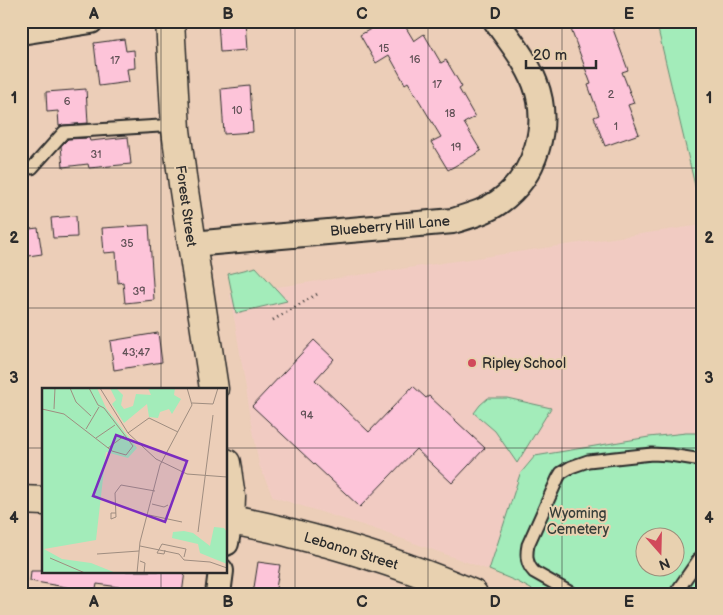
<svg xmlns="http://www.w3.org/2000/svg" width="723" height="615" font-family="'Balsamiq Sans',sans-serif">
  <rect width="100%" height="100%" fill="#ecceb8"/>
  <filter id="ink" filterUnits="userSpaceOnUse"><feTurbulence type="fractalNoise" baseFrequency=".02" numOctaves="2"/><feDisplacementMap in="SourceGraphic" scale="10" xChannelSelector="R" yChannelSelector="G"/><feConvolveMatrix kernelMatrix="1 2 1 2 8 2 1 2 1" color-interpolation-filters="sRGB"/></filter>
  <g filter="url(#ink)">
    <polygon fill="#f1cbc2" points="702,225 702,433 686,433 649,437 535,456 520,474 489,570 372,528 273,497 259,465 230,294"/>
    <g fill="#a3ecba" stroke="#678c72" fill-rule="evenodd">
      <polygon points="656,21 702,21 702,215"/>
      <polygon points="256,267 287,301 236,313 228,274"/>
      <polygon points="488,398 507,398 551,408 517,463 495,431 474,413 480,405"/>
      <path d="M686 433H702V594H540L518 582 489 570 520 474 535 456 649 437ZM646 538H676V568H646Z"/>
    </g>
    <g fill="#fdc4d9" stroke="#2b2b2b">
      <polygon points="218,21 245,21 247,50 220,52"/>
      <polygon points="385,21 402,21 414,41 424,34 441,63 446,60 462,87 459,89 475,117 464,123 481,151 448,170 431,142 441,137 408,82 405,84 389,55 376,63 360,35"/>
      <polygon points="568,21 610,21 628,70 622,72 634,103 628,105 639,134 605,146 594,117 599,115 588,85 591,84"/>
      <polygon points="124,39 126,51 134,50 135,68 127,69 129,82 99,86 94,43"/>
      <polygon points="250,86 253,132 224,134 221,89"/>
      <polygon points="86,89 88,123 64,125 59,126 58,111 47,112 46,92"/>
      <polygon points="128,137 131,164 89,168 88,164 63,167 61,146 68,139 89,138 90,141"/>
      <polygon points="76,216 77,237 53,238 51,218"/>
      <polygon points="149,225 154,300 125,303 123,282 118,283 116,252 104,253 102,228"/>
      <polygon points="38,228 42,254 21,257 21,230"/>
      <polygon points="158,333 162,362 114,370 110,341"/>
      <polygon points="314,340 334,359 315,380 369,432 413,386 426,398 429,396 485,448 452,483 416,449 360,507 252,406"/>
      <polygon points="258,562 280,565 275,594 253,594"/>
      <polygon points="31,571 185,571 182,594 156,594 156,592 97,584 95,594 76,594 77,589 30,581"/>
    </g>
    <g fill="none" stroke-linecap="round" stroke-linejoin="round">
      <g stroke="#2b2b2b" stroke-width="15">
        <g id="lane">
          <polyline points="32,168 64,132 176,125"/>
          <path d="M573 594 534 572C526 564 526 555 528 545L558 478 561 473 571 467 588 461 652 454 670 455 702 460"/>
          <polyline points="675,594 702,555"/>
        </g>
      </g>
      <g stroke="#2b2b2b" stroke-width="28">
        <g id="street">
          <polyline points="21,32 91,21"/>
          <path d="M192 244 453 221C469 216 485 212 499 202 536 176 551 125 535 83 526 60 510 41 496 21"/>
          <polyline points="226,543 230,521"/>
          <polyline points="218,594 221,571"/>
        </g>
      </g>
      <g stroke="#2b2b2b" stroke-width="31">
        <g id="secondary">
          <polyline points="170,21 176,130 183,184 214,389"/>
          <polyline points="226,463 231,497 230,521"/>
          <polyline points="21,500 44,501"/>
          <path d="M226 520C261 524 294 534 328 543 377 557 426 573 473 594"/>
        </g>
      </g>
      <polyline stroke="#2b2b2b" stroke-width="3" stroke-dasharray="1 4" stroke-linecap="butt" points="273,320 319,293"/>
      <use href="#lane" stroke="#e8d1b0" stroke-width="11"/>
      <use href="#street" stroke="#e8d1b0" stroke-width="24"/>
      <use href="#secondary" stroke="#e8d1b0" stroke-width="28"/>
    </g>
  </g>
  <path fill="none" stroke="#2b2b2b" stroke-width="1" stroke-opacity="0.55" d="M161 21V389M295 21V594M428 21V594M562 21V594M21 168H702M21 308H702M21 448H44M226 448H702M161 571V594"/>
  <circle fill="#d1495b" stroke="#e8d1b0" stroke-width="2" cx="472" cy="363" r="5"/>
  <g text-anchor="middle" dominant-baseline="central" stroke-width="4" stroke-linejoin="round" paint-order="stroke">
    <g font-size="11" fill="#605156">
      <text x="384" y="48">15</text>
      <text x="415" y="59">16</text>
      <text x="115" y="60">17</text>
      <text x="437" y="84">17</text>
      <text x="611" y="94">2</text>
      <text x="67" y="101">6</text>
      <text x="237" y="110">10</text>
      <text x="450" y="113">18</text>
      <text x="616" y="126">1</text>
      <text x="456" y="147">19</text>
      <text x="96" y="154">31</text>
      <text x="127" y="243">35</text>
      <text x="139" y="291">39</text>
      <text x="136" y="352">43;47</text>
      <text x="307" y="415">94</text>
    </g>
    <g font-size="14" fill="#2b2b2b" stroke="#e8d1b0">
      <text transform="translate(186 206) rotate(82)">Forest Street</text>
      <text transform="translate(390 226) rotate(-5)">Blueberry Hill Lane</text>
      <text transform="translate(351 551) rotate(17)">Lebanon Street</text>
    </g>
    <g font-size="14" fill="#2b2b2b" stroke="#e8d1b0" text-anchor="start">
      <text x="482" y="363">Ripley School</text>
    </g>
    <g font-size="14" fill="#373e39" stroke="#e8d1b0">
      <text x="578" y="513">Wyoming<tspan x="578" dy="16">Cemetery</tspan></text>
    </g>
  </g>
  <g transform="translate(42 388)">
    <rect width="185" height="185" fill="#ecceb8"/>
    <path d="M0 0H55L64 20 95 60 86 70 64 64 54 152 2 161 20 171 49 175 74 185H0ZM68 0H74L81 7 79 17 82 21 91 18 94 6 109 7 106 0H133L132 7 139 11 130 26 127 21 118 24 116 30 107 29 105 16 82 35 70 16 74 12ZM172 139 182 140 185 144V176L158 165 156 156 130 150 131 144 142 143 151 145 168 158Z" fill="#a3ecba"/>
    <path fill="none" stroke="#9f8d80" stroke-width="1" d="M28 0 34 14 49 28M58 0 86 45 114 71 145 86 185 89M150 15 171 16 176 0M0 21 22 26 70 63 84 67 91 58 62 20 56 17 47 0M12 21 13 0M44 41 57 19M86 45 107 30 136 44M54 50 73 37M66 60 82 48M110 116 122 119 126 117M74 125H69V131L74 129 73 105 79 97 113 103M107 127 140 134M156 144 171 27M98 158 137 166 142 172 168 174 185 180M123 162 122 166 115 165 120 156 144 161 142 169M55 166 97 163M8 170 43 185M98 173 103 175 102 185M95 185 98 154 118 77 150 17 145 0"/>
    <path fill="#7b2cbf" fill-opacity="0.15" stroke="#7b2cbf" stroke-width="2.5" d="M74 47 145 73 123 134 51 108Z"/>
    <rect width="185" height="185" fill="none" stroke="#2b2b2b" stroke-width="2.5"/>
  </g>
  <rect width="723" height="615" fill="none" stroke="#e8d1b0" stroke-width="55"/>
  <g transform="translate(660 552) rotate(160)"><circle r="24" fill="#e8d1b0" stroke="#9c8f7b"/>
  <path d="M0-4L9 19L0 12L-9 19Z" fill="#d1495b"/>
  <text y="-8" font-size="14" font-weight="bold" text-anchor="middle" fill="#2b2b2b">N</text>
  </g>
  <path d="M526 60v8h70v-8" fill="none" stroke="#2b2b2b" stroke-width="2.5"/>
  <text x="533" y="60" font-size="15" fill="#2b2b2b" stroke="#e8d1b0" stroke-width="4" paint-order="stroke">20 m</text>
  <rect x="28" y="28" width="668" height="560" fill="none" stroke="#2b2b2b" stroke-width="2"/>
  <g font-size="16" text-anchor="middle" font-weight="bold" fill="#2b2b2b">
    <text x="94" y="19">A</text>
    <text x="228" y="19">B</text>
    <text x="362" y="19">C</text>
    <text x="495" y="19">D</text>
    <text x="629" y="19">E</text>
    <text x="14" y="103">1</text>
    <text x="709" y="103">1</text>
    <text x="14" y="243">2</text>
    <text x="709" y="243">2</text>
    <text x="14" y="383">3</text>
    <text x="709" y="383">3</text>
    <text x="14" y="523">4</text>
    <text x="709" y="523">4</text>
    <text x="94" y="607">A</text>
    <text x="228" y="607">B</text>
    <text x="362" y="607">C</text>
    <text x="495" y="607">D</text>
    <text x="629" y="607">E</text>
  </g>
</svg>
